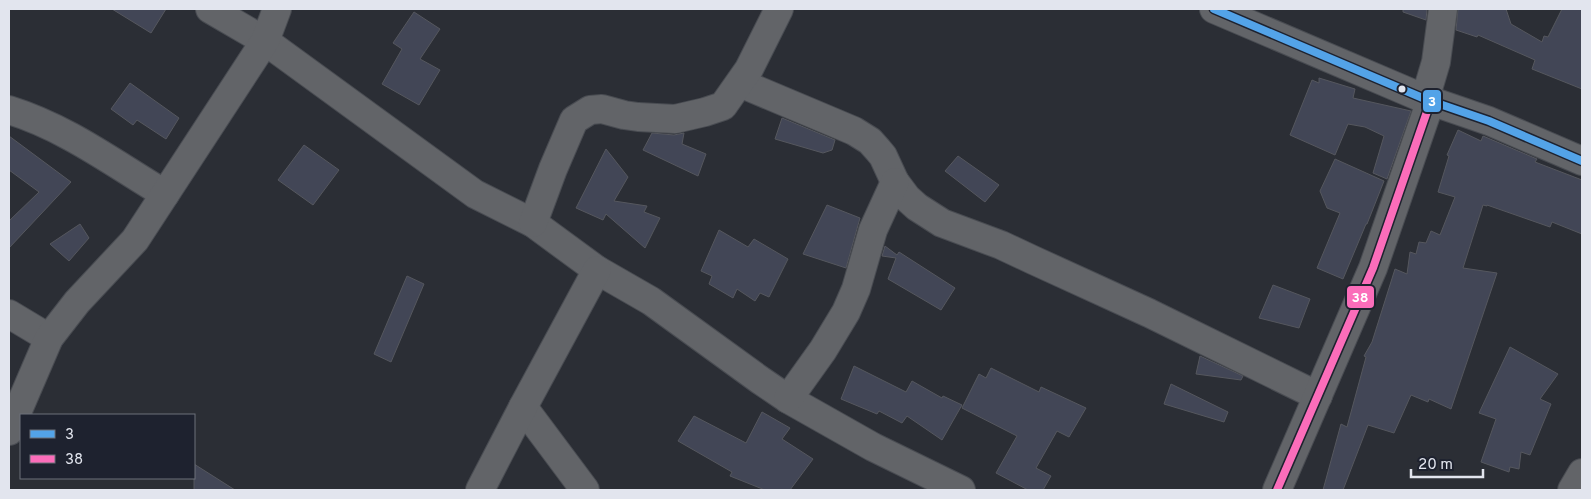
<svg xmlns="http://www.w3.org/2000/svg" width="1591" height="499" font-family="Overpass,sans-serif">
  <rect width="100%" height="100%" fill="#2b2e35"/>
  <g fill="#424656" stroke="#55575e">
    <polygon points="112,9 166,9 151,33"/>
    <polygon points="1403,9 1427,9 1426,20 1403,12"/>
    <polygon points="1458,9 1506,9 1511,24 1542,42 1544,36 1548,37 1562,9 1582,9 1582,89 1532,69 1535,60 1478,35 1477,37 1456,30"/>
    <polygon points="414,12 440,29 420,59 440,70 419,105 382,84 402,49 393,43"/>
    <polygon points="1319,78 1355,89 1353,98 1411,111 1387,179 1373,173 1384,136 1365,127 1348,124 1335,155 1290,135 1312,80 1319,83"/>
    <polygon points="130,83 179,118 166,139 137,120 133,125 111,109"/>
    <polygon points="782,118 835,140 832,150 823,153 775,139"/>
    <polygon points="1458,130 1481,141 1483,136 1537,159 1535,162 1582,180 1582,234 1552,222 1550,227 1487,205 1487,206 1483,205 1463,268 1497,273 1451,409 1429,399 1428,402 1411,395 1394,433 1368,425 1343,490 1323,490 1341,424 1347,427 1366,357 1364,356 1372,342 1395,269 1407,274 1410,252 1416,254 1419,242 1426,243 1431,231 1440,235 1455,197 1438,192 1449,156 1447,155"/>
    <polygon points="652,133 674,135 684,133 682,144 706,154 698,176 643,150"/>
    <polygon points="9,136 71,182 9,248 9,221 39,192 9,170"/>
    <polygon points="304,145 339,170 313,205 278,180"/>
    <polygon points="606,149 628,177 614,201 647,206 644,212 660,218 645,248 606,214 603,220 576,208"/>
    <polygon points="958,156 999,185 985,202 945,171"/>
    <polygon points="1335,159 1384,181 1367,224 1366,224 1343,279 1317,268 1340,213 1327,208 1320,191"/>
    <polygon points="827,205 860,218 846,268 803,254"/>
    <polygon points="80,224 89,238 69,261 50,244"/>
    <polygon points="719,230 748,247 754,239 788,259 769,297 760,293 755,301 737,289 733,298 709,284 712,276 701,271"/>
    <polygon points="885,246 897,255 899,252 955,288 941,310 888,279 896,258 882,256"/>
    <polygon points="407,276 424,284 391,362 374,354"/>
    <polygon points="1273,285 1310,299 1299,328 1259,318"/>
    <polygon points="1510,347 1558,374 1540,399 1551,404 1530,455 1521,452 1519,469 1510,467 1509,472 1481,462 1496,419 1479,413"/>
    <polygon points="1200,356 1243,376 1241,380 1196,374"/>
    <polygon points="854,366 906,392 912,381 942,398 943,396 962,405 942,440 907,416 902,423 879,411 877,414 841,399"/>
    <polygon points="991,368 1039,392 1041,387 1086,408 1069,437 1057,431 1036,468 1051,476 1043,490 1028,490 996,473 1017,436 962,408 979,374 986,378"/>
    <polygon points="1171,384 1228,412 1224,422 1164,404"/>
    <polygon points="762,412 790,428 782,439 813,459 790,490 765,490 730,476 732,472 678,441 694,416 746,443"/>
    <polygon points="194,464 235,490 194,490"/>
  </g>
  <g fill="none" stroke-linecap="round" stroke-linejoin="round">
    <g stroke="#494c52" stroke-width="30">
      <g id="minor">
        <polyline points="210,9 265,41 475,194 533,223 597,270 651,301 760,380 788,399 873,447 961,490"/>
        <polyline points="1214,9 1425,99 1489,121 1582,161"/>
        <polyline points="740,83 854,131 870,141 878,150 883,156 895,182 907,198 917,207 942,223 1001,245 1033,260 1149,313 1318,396"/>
        <polyline points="1425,99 1436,62 1443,9"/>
        <path d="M9 110C67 128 113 163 165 194"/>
        <polyline points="533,223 553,169 574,120 590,110 602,109 624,115 638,117 675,119 705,112 723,106 749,69 779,9"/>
        <polyline points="9,314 49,338"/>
        <polyline points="788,399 823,350 846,312 856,289 873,230 895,182"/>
        <polyline points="523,407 585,490"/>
        <polyline points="9,431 49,338 77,302 135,240 265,41 277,9"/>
        <polyline points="480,490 523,407 597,270"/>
        <polyline points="1277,490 1373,268 1431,100"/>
        <polyline points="1572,490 1582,473"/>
      </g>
    </g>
    <use href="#minor" stroke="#626468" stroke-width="28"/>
    <g stroke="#1e222f" stroke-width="11">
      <polyline id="bus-1" points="1214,9 1425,99 1489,121 1582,161"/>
    </g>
    <g stroke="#1e222f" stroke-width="11">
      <polyline id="bus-2" points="1277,490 1373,268 1431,100"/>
    </g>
    <use href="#bus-1" stroke="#53a3e8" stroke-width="8"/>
    <use href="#bus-2" stroke="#fb6dba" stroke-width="8"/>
  </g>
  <circle fill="#e2e5ee" stroke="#1e222f" stroke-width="2" cx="1402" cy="89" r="4.5"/>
  <g stroke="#1e222f" stroke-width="2">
    <rect x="1422" y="89" width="20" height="24" rx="5" fill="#53a3e8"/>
    <rect x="1346" y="285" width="29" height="24" rx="5" fill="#fb6dba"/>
  </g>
  <g font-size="14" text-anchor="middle" font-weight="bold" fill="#fff">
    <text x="1432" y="106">3</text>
    <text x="1360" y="302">38</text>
  </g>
  <rect width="1591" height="499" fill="none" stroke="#e2e5ee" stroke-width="20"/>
  <rect x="20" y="414" width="175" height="65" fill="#1e222f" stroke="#6c707b"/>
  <rect x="30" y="430" width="25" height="8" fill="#53a3e8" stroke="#6c707b"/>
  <text x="65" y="439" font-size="15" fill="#e2e5ee">3</text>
  <rect x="30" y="455" width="25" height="8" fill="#fb6dba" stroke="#6c707b"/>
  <text x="65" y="464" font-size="15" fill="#e2e5ee">38</text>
  <path d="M1411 469v8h72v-8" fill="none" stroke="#e2e5ee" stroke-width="2.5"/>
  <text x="1418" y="469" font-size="15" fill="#e2e5ee" stroke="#1e222f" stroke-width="4" paint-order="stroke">20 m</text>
</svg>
